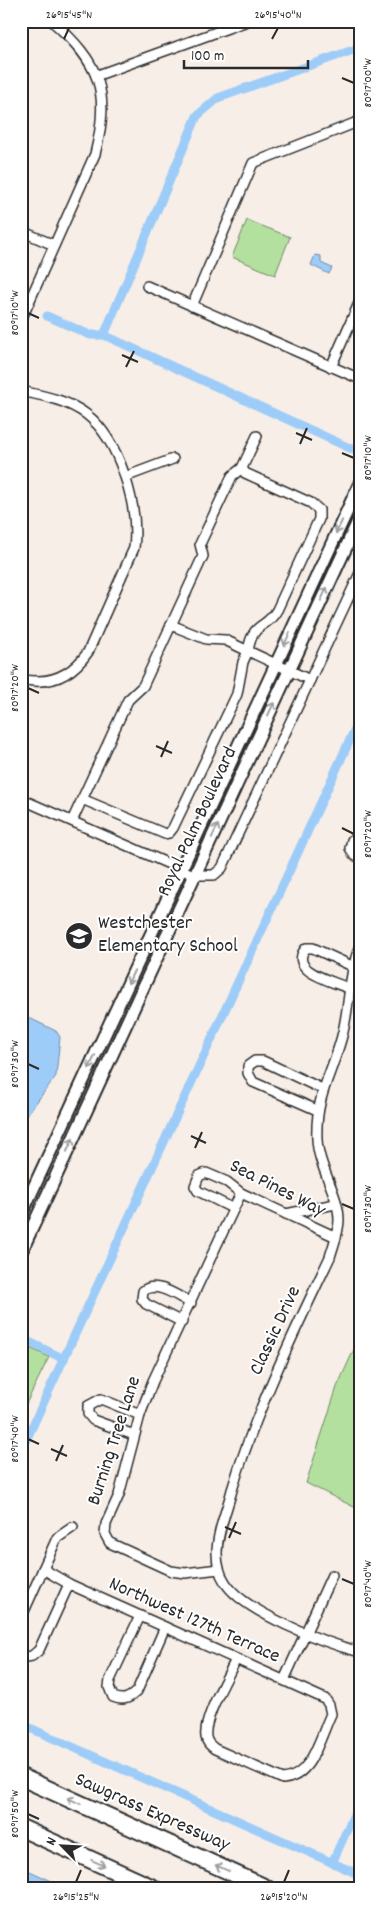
<svg xmlns="http://www.w3.org/2000/svg" width="381" height="1909" font-family="Dekko,sans-serif">
  <rect width="100%" height="100%" fill="#f7eee7"/>
  <filter id="ink" filterUnits="userSpaceOnUse"><feTurbulence type="fractalNoise" baseFrequency=".02" numOctaves="2"/><feDisplacementMap in="SourceGraphic" scale="10" xChannelSelector="R" yChannelSelector="G"/><feConvolveMatrix kernelMatrix="1 2 1 2 8 2 1 2 1" color-interpolation-filters="sRGB"/></filter>
  <g filter="url(#ink)">
    <g fill="#b3e09f" stroke="#6f8665">
      <polygon points="247,220 290,237 275,275 232,257"/>
      <polygon points="360,1336 360,1510 306,1483 337,1387"/>
      <polygon points="21,1344 49,1357 21,1414"/>
    </g>
    <g fill="#9dccf9" stroke="#6f8ca7">
      <polygon points="315,255 321,256 321,263 332,268 329,274 311,265"/>
      <polygon points="21,1014 56,1031 60,1037 56,1076 27,1115 21,1145"/>
      <polygon points="21,1867 67,1888 21,1888"/>
    </g>
    <g fill="none" stroke-linecap="round" stroke-linejoin="round">
      <g stroke="#9dccf9" stroke-width="9">
        <polyline points="47,316 90,335 104,335"/>
        <polyline points="354,450 104,335 197,116 218,98 356,49 360,42"/>
        <polyline points="21,1338 64,1359"/>
        <polyline points="21,1451 360,718"/>
        <polyline points="21,1724 360,1875"/>
        <polyline points="332,1863 360,1801"/>
      </g>
      <g stroke="#2b2b2b" stroke-width="12">
        <g id="minor">
          <polyline points="98,75 247,21"/>
          <polyline points="21,231 54,245"/>
          <polyline points="147,286 360,379"/>
          <polyline points="192,306 253,163 360,121"/>
          <path d="M21 320 95 154C111 92 100 63 52 21"/>
          <polyline points="331,367 360,301"/>
          <path d="M21 391C44 396 67 400 86 414 120 440 139 507 134 548L88 652C72 675 50 686 21 679"/>
          <path d="M242 468 245 473 311 503 319 510V519L277 610C266 630 253 620 248 651L310 680"/>
          <polyline points="125,477 173,459"/>
          <polyline points="21,799 194,875 214,875 222,868 360,573"/>
          <polyline points="82,799 165,834 169,833 173,828 237,694 243,662 248,651 225,640 206,639 171,625"/>
          <polyline points="72,821 128,700 143,686 203,556 200,544 232,476 242,468 257,436"/>
          <polyline points="360,836 352,840 350,848 354,855 360,858"/>
          <path d="M360 946C348 976 350 1005 342 1036 332 1074 315 1096 317 1139 318 1167 339 1194 339 1220 339 1232 333 1246 330 1257 293 1335 257 1407 232 1490 227 1510 217 1532 217 1553 217 1563 219 1573 225 1582 243 1612 325 1643 360 1652"/>
          <path d="M348 988C332 981 287 971 306 948H313L352 966"/>
          <polyline points="317,1110 253,1082 248,1073 248,1066 255,1061 263,1061 322,1089"/>
          <polyline points="232,1208 198,1191 195,1186 199,1176 206,1173 227,1182 241,1193 336,1237"/>
          <polyline points="286,1214 335,1204"/>
          <path d="M182 1322 146 1304 142 1299 143 1291C156 1280 177 1296 191 1303"/>
          <polyline points="134,1435 93,1420 88,1414 88,1406 101,1399 140,1415"/>
          <path d="M43 1569 69 1584 325 1699 329 1705 331 1714C320 1737 312 1777 283 1779L215 1749C210 1745 207 1743 206 1737 203 1718 228 1677 236 1659"/>
          <polyline points="219,1569 185,1573 171,1571 110,1543 105,1534 106,1524 119,1495 140,1415 153,1381 241,1193"/>
          <path d="M140 1616 110 1680 109 1687 113 1697C123 1701 129 1699 137 1691L165 1627"/>
          <polyline points="21,1618 57,1538 73,1527"/>
          <polyline points="21,1658 32,1656 39,1650 69,1584"/>
          <polyline points="284,1680 332,1575"/>
        </g>
      </g>
      <g stroke="#2b2b2b" stroke-width="15">
        <g id="tertiary">
          <polyline points="21,1215 360,483"/>
          <polyline points="21,1252 360,517"/>
        </g>
      </g>
      <g stroke="#2b2b2b" stroke-width="20">
        <g id="motorway">
          <polyline points="21,1777 266,1888"/>
          <polyline points="21,1828 153,1888"/>
        </g>
      </g>
      <use href="#minor" stroke="#fff" stroke-width="9"/>
      <use href="#tertiary" stroke="#fff" stroke-width="11"/>
      <use href="#motorway" stroke="#fff" stroke-width="16"/>
    </g>
    <defs><path id="oneway-shaft" d="M-6 0H5M1.5-3L5.5 0L1.5 3" fill="none" stroke-width="1.6" stroke-linecap="round" stroke-linejoin="round" transform="scale(1.25)"/></defs>
    <g stroke="#a0a0a0">
      <use href="#oneway-shaft" transform="translate(339 527) rotate(115)"/>
      <use href="#oneway-shaft" transform="translate(324 594) rotate(-65)"/>
      <use href="#oneway-shaft" transform="translate(287 639) rotate(114)"/>
      <use href="#oneway-shaft" transform="translate(271 709) rotate(-65)"/>
      <use href="#oneway-shaft" transform="translate(215 831) rotate(-65)"/>
      <use href="#oneway-shaft" transform="translate(131 977) rotate(115)"/>
      <use href="#oneway-shaft" transform="translate(92 1062) rotate(115)"/>
      <use href="#oneway-shaft" transform="translate(70 1145) rotate(-65)"/>
      <use href="#oneway-shaft" transform="translate(74 1801) rotate(-156)"/>
      <use href="#oneway-shaft" transform="translate(98 1863) rotate(24)"/>
      <use href="#oneway-shaft" transform="translate(222 1868) rotate(-156)"/>
    </g>
  </g>
  <path fill="none" stroke="#2b2b2b" stroke-width="2" d="M64 39 69 28M272 39 278 28M342 78 354 83M28 313 39 318M122 355 138 362M126 367 134 351M296 433 312 440M300 444 307 428M342 453 354 458M28 688 39 693M156 746 172 753M161 757 168 741M342 828 354 834M28 1064 39 1069M191 1136 206 1143M195 1148 202 1132M342 1204 354 1209M28 1439 39 1444M51 1449 67 1456M56 1461 63 1445M225 1527 241 1534M229 1538 236 1522M342 1579 354 1584M28 1814 39 1819M76 1882 81 1870M284 1882 289 1870"/>
  <defs>
    <g id="school-disc" transform="scale(1.4375)"><circle r="9.5" fill="#2b2b2b" stroke="#fff"/><path d="M0-5L7-2L0 1L-7-2ZM-4 1L0 2.5L4 1V4Q0 6-4 4Z" fill="#fff"/></g>
  </defs>
  <g fill-rule="evenodd">
    <use href="#school-disc" x="79" y="936"/>
  </g>
  <g text-anchor="middle" dominant-baseline="central" stroke-width="4" stroke-linejoin="round" paint-order="stroke">
    <g font-size="20" fill="#2b2b2b" stroke="#fff">
      <text transform="translate(198 822) rotate(-65)">Royal Palm Boulevard</text>
      <text transform="translate(277 1189) rotate(27)">Sea Pines Way</text>
      <text transform="translate(276 1331) rotate(-65)">Classic Drive</text>
      <text transform="translate(115 1441) rotate(-72)">Burning Tree Lane</text>
      <text transform="translate(194 1621) rotate(24)">Northwest 127th Terrace</text>
      <text transform="translate(152 1813) rotate(24)">Sawgrass Expressway</text>
    </g>
    <g font-size="20" fill="#2b2b2b" stroke="#fff" text-anchor="start">
      <text x="98" y="924">Westchester<tspan x="98" dy="23">Elementary School</tspan></text>
    </g>
  </g>
  <rect width="381" height="1909" fill="none" stroke="#fff" stroke-width="55"/>
  <g transform="translate(62 1846) rotate(294)" stroke="#ffffff" stroke-width="4" paint-order="stroke">
  <path d="M0-4L9 19L0 12L-9 19Z" fill="#2b2b2b"/>
  <text y="-8" font-size="14" font-weight="bold" text-anchor="middle" fill="#2b2b2b">N</text>
  </g>
  <path d="M184 60v8h124v-8" fill="none" stroke="#2b2b2b" stroke-width="2.5"/>
  <text x="191" y="60" font-size="15" fill="#2b2b2b" stroke="#ffffff" stroke-width="4" paint-order="stroke">100 m</text>
  <rect x="28" y="28" width="326" height="1854" fill="none" stroke="#2b2b2b" stroke-width="2"/>
  <g font-size="12" text-anchor="middle" fill="#2b2b2b">
    <text x="69" y="18">26°15'45"N</text>
    <text x="278" y="18">26°15'40"N</text>
    <text transform="translate(367 83) rotate(-90)" y="4">80°17'00"W</text>
    <text transform="translate(14 313) rotate(-90)" y="4">80°17'10"W</text>
    <text transform="translate(367 458) rotate(-90)" y="4">80°17'10"W</text>
    <text transform="translate(14 688) rotate(-90)" y="4">80°17'20"W</text>
    <text transform="translate(367 834) rotate(-90)" y="4">80°17'20"W</text>
    <text transform="translate(14 1064) rotate(-90)" y="4">80°17'30"W</text>
    <text transform="translate(367 1209) rotate(-90)" y="4">80°17'30"W</text>
    <text transform="translate(14 1439) rotate(-90)" y="4">80°17'40"W</text>
    <text transform="translate(367 1584) rotate(-90)" y="4">80°17'40"W</text>
    <text transform="translate(14 1814) rotate(-90)" y="4">80°17'50"W</text>
    <text x="76" y="1900">26°15'25"N</text>
    <text x="284" y="1900">26°15'20"N</text>
  </g>
</svg>
